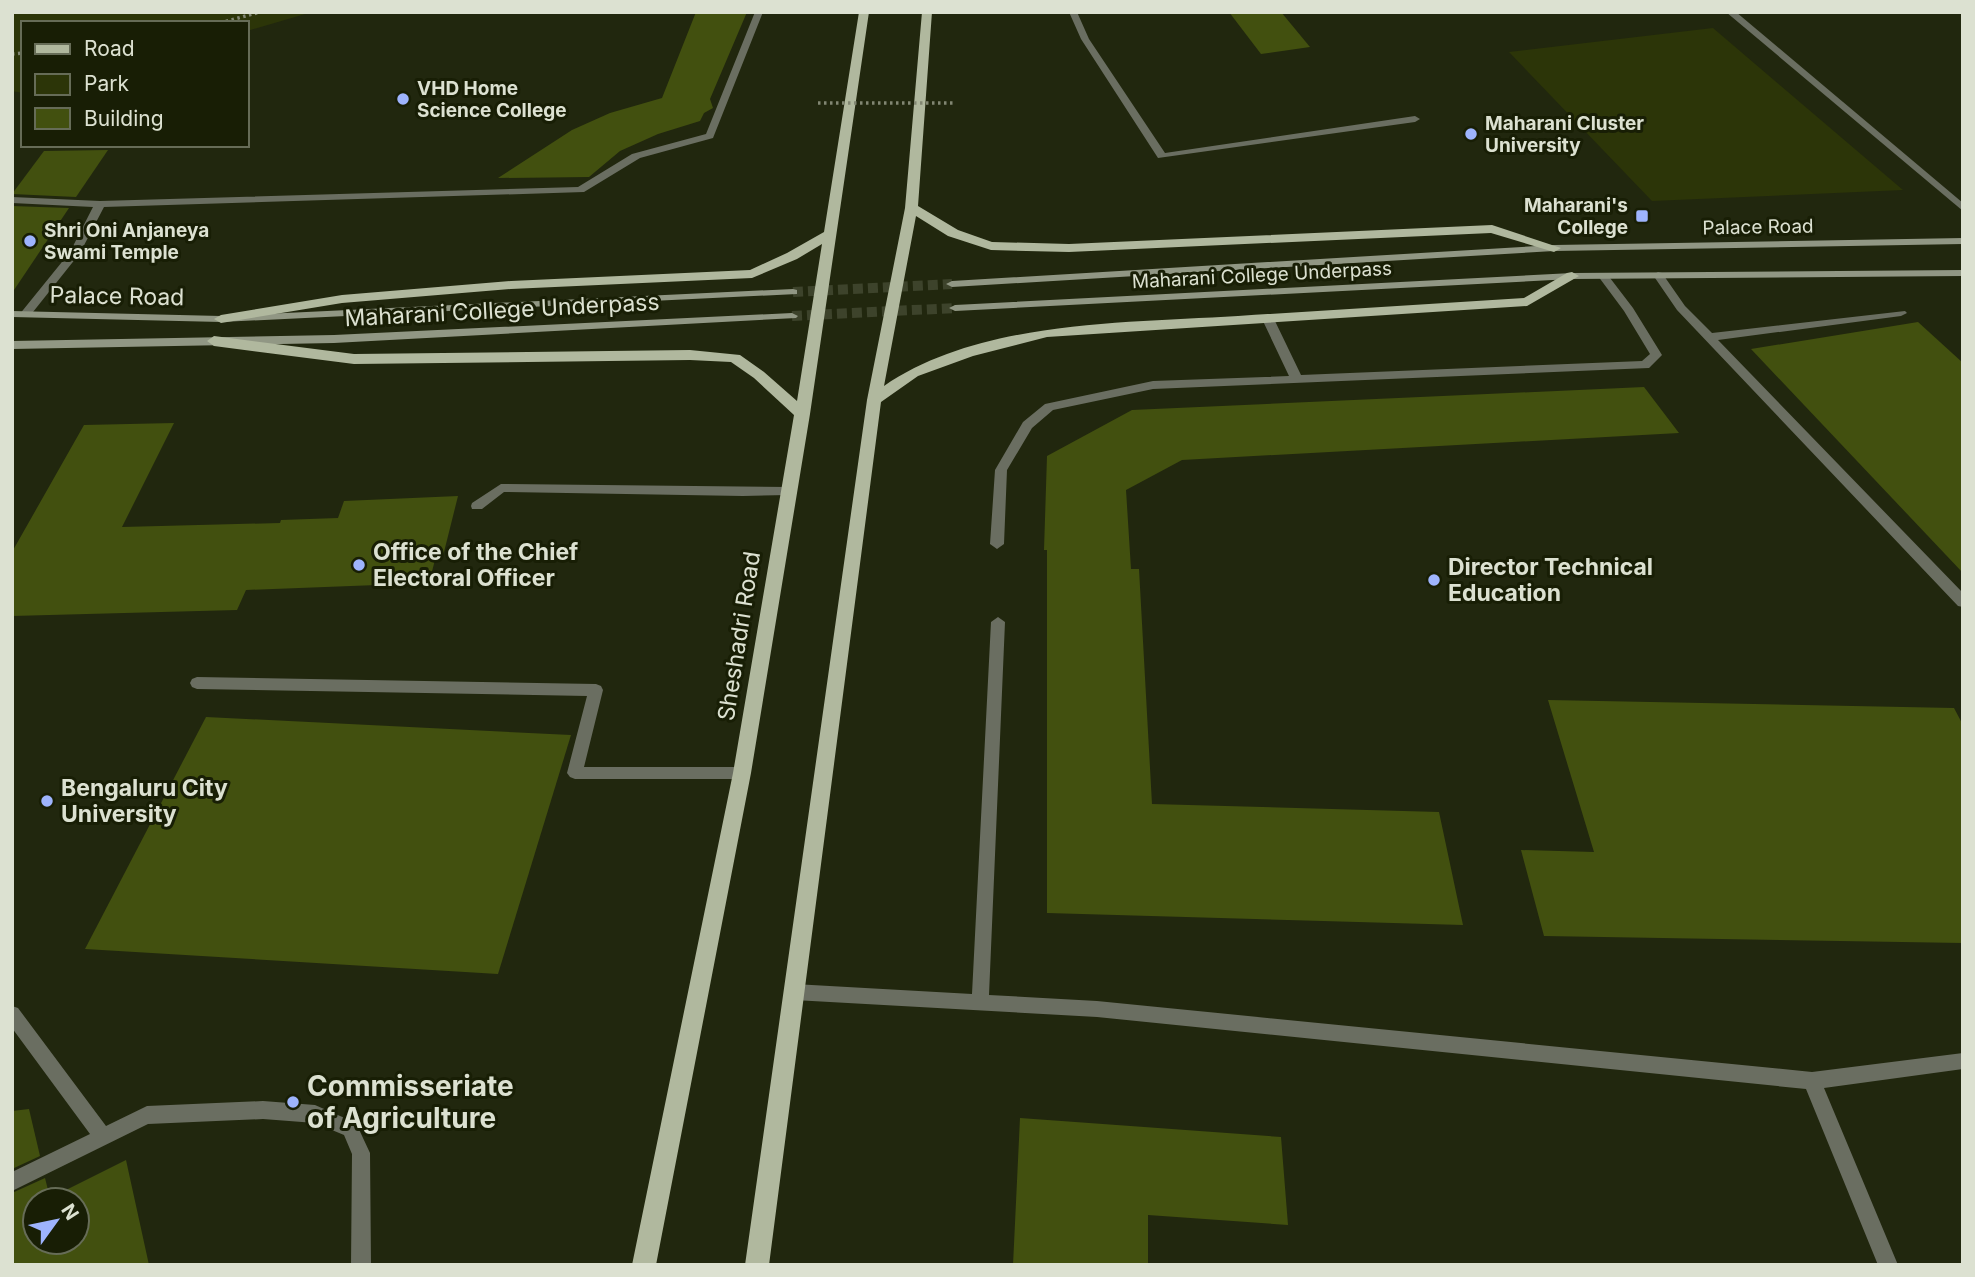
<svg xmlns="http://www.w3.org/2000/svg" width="1975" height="1277" font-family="Inter,sans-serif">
  <rect width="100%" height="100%" fill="#21270e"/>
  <g fill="#2c3508">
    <polygon points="12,12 312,12 247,31 247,23 23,23 23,93 12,91"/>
    <polygon points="1713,28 1903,190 1652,201 1509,52"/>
  </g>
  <g fill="#42500f" fill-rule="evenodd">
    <polygon points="696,12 747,12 710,99 713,108 704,113 700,121 658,134 620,151 589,177 498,178 572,130 610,113 662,98"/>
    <polygon points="1229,12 1281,12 1310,47 1261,54"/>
    <polygon points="108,150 76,197 12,194 44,151"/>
    <polygon points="12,206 69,208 12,293"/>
    <polygon points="1918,322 1963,363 1963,573 1751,349"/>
    <polygon points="1644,387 1679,433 1182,460 1126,490 1131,569 1139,569 1152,804 1439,812 1463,925 1047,913 1047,550 1044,550 1047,456 1132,410"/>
    <polygon points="174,423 122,527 280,523 281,520 338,518 344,501 458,496 443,556 436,556 429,583 246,590 237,610 12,616 12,552 84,425"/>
    <polygon points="1548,700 1954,708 1963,725 1963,943 1544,936 1521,850 1594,852"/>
    <polygon points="206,717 571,735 498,974 85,949"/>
    <polygon points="29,1109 40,1156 12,1169 12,1111"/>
    <polygon points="1020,1118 1281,1137 1288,1225 1148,1215 1148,1265 1013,1265"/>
    <path d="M126 1160 149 1265H12V1193L45 1178 50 1198ZM35 1200H77V1242H35Z"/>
  </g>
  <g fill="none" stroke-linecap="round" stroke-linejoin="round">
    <g stroke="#3d432b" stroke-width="10" stroke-dasharray="10 5" stroke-linecap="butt">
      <polyline points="793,292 952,284"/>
      <polyline points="792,316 955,308"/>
    </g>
    <g stroke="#818672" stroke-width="3.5" stroke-dasharray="2.5 3.5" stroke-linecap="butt">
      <polyline points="220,23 260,12"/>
      <polyline points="12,54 23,53"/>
    </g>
    <g fill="#6a6e61" fill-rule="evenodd">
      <polygon points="755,12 763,12 713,138 640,158 584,192 104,207 80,253 29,317 21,317 19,315 70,252 93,207 12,203 12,197 100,201 578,187 632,154 706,134"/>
      <polygon points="1069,12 1077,12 1089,39 1165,153 1415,116 1420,119 1415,122 1158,158 1081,39"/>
      <polygon points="1726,12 1736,12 1963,203 1963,211"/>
      <polygon points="1658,272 1662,273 1685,306 1712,333 1905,311 1907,313 1901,316 1718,340 1963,593 1963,607 1958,606 1677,310 1653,275"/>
      <polygon points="1603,273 1607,274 1633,308 1662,355 1649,368 1153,389 1053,410 1032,428 1007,470 1004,544 997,549 990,544 995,470 1023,422 1045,404 1153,381 1289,376 1262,319 1268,316 1274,319 1301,375 1642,361 1650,354 1624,311 1598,276"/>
      <polygon points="501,484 788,487 794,491 788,495 743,496 504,492 482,509 472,509 471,506 472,503"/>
      <polygon points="998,617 1005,622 989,995 1097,1001 1812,1072 1963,1053 1963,1069 1824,1088 1898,1265 1878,1265 1806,1089 1097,1017 794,1000 788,998 786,992 788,986 794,984 972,994 991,622"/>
      <polygon points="197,677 596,684 601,686 603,690 584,767 742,767 747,769 750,773 747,777 742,779 575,779 570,777 567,773 587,696 197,689 192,687 190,683 192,679"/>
      <polygon points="12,1006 18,1008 106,1126 147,1106 263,1101 315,1105 356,1123 370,1153 371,1265 351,1265 352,1154 344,1135 315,1123 263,1119 148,1124 12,1191 12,1172 90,1134 12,1028"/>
    </g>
    <g fill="#919784" fill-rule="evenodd">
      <polygon points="1963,238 1963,244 1554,251 952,287 946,284 952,281 1554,245"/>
      <polygon points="1963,270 1963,276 1572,279 955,311 949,308 955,305 1572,273"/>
      <polygon points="793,289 797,290 797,294 221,322 12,317 12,311 221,316"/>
      <polygon points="792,313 798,316 796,318 334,343 12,349 12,341 334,335"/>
    </g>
    <g fill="#b0b89e" fill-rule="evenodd">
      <polygon points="859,12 869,12 810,414 751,773 656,1265 632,1265 733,773 794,415 754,378 731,362 690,360 354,364 214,346 207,341 214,336 354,354 690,350 740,355 764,372 797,401 822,244 797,259 752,278 511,289 342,303 221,323 214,319 221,315 342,295 511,281 750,270 787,253 824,232"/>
      <path d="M922 12H932L918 206 958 230 992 242 1069 244 1492 225 1561 248 1554 252 1491 233 1069 252 991 250 948 236 916 216 884 386C980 320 1126 323 1238 316 1333 310 1429 304 1524 298L1567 273 1572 272 1579 276 1527 306 1047 337 973 356 918 376 881 402 769 1265H745L867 400 905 208Z"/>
    </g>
    <polyline stroke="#818672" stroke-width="3.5" stroke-dasharray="2.5 3.5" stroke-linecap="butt" points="818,103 956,103"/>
  </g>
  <g fill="#9eb4fd" stroke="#181e05" stroke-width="2.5">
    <circle cx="403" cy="99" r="7"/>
    <circle cx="1471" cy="134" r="7"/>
    <rect x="1635" y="209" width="14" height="14" rx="3.5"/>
    <circle cx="30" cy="241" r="7"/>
    <circle cx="359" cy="565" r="7"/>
    <circle cx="1434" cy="580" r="7"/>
    <circle cx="47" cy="801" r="7"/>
    <circle cx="293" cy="1102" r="7"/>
  </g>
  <g text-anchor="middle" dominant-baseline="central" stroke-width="6" stroke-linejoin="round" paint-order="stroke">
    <g font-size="19" font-weight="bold" fill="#dce1d1" stroke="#181e05" text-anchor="start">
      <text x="417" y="88">VHD Home<tspan x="417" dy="22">Science College</tspan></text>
      <text x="1485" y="123">Maharani Cluster<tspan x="1485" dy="22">University</tspan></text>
      <text x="1628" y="205" text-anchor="end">Maharani's<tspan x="1628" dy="22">College</tspan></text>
      <text x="44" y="230">Shri Oni Anjaneya<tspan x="44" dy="22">Swami Temple</tspan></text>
    </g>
    <g font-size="19" fill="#dce1d1" stroke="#181e05">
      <text transform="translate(1758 227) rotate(-1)">Palace Road</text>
      <text transform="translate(1262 275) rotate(-3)">Maharani College Underpass</text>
    </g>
    <g font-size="23" fill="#dce1d1" stroke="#181e05">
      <text transform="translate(117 296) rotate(1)">Palace Road</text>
      <text transform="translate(502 310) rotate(-3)">Maharani College Underpass</text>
      <text transform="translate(739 636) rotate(-81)">Sheshadri Road</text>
    </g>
    <g font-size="23" font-weight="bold" fill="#dce1d1" stroke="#181e05" text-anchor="start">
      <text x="373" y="552">Office of the Chief<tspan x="373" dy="26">Electoral Officer</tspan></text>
      <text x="1448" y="567">Director Technical<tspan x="1448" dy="26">Education</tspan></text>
      <text x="61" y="788">Bengaluru City<tspan x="61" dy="26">University</tspan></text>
    </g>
    <g font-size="28" font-weight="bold" fill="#dce1d1" stroke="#181e05" text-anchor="start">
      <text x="307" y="1086">Commisseriate<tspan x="307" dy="32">of Agriculture</tspan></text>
    </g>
  </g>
  <rect width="1975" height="1277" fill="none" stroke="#dce1d1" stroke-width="28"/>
  <rect x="21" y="21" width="228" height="126" fill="#181e05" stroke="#666c57" stroke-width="2"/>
  <rect x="35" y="44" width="35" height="10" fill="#b0b89e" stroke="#666c57" stroke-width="2"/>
  <text x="84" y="56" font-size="21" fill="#dce1d1">Road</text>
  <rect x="35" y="74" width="35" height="21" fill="#2c3508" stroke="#666c57" stroke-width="2"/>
  <text x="84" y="91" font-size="21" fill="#dce1d1">Park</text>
  <rect x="35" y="108" width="35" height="21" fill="#42500f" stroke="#666c57" stroke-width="2"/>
  <text x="84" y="126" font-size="21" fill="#dce1d1">Building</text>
  <g transform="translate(56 1221) rotate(57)"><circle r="33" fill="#181e05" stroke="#666c57" stroke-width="2"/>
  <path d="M0-5L12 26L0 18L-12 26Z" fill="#9eb4fd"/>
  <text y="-10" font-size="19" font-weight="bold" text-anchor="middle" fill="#dce1d1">N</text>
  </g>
</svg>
